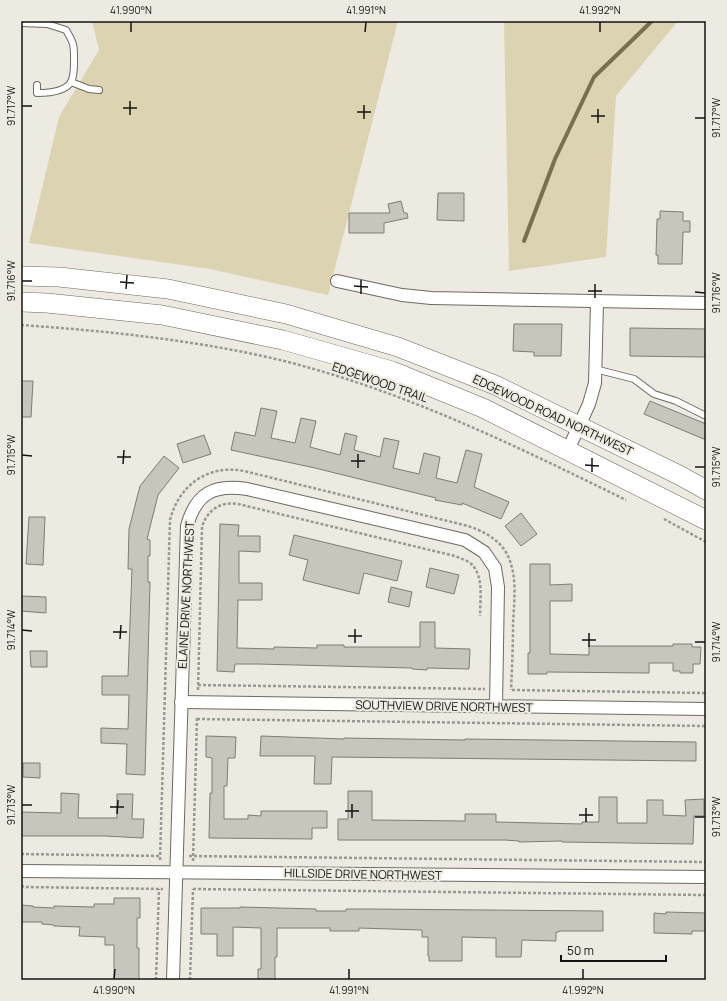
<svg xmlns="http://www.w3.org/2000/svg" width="727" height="1001" font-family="Manrope,sans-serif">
  <rect width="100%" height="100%" fill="#edeae1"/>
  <g fill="#dcd3b2">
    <polygon points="92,21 398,21 328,295 210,269 29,243 59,117 99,50"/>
    <polygon points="504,21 678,21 616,96 606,257 509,271"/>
  </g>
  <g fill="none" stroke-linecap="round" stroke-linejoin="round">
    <polyline stroke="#78704f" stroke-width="4" points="524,241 555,159 594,77 652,21"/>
  </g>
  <g fill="#c7c5bc" stroke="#7e7c74">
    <polygon points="438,193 464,193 464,221 437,220"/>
    <polygon points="401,201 404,213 407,213 408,218 384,223 384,233 349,233 349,213 390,213 388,204"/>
    <polygon points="660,211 683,212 683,221 690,221 690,232 683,232 682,264 658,264 658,255 656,255 657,219 660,219"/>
    <polygon points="514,324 562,324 561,356 534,356 534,352 513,351"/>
    <polygon points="630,328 706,329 705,357 630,356"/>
    <polygon points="21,381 33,381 31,417 21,417"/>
    <polygon points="650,401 706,424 706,440 644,414"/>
    <polygon points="261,408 277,411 271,438 295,443 301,418 316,421 310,447 340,455 345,433 357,436 354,450 380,457 384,438 399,441 393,468 419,474 424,453 440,457 436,478 457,483 466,450 482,454 474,487 509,502 501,519 462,503 462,505 435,500 436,498 315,468 231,450 235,432 255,436"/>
    <polygon points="204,435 211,454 183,463 177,444"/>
    <polygon points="164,456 179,468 158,495 147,539 150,540 150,556 148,556 148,582 150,582 145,775 126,774 127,744 101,743 101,728 128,729 129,695 102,695 102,676 128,676 132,569 128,569 129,529 140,486"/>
    <polygon points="521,513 537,534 521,546 505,526"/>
    <polygon points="29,517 45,517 43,565 26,564"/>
    <polygon points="220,524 239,525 238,536 260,536 260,552 239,551 239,583 262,583 262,600 238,600 237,648 274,649 274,647 317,648 317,645 344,645 344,647 420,647 420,622 435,622 435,648 470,649 469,669 427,668 427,670 412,669 412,668 257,664 235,664 234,672 217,671"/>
    <polygon points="294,535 402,561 397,581 364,573 359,594 303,580 308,560 289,555"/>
    <polygon points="530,564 550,564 550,585 572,584 572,601 550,601 550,654 589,655 589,646 673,646 673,644 692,644 692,647 701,647 700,664 693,664 693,673 680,673 680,671 673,671 673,663 649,663 649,673 547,672 547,674 528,674 528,653 530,653"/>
    <polygon points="430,568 459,575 454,594 426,587"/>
    <polygon points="391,587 412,592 409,607 388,602"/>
    <polygon points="21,596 46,597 46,613 21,611"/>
    <polygon points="30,651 47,651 47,667 31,667"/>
    <polygon points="206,736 236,737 235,758 228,758 227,786 224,786 224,819 248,819 248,815 261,816 261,811 327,811 327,828 312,828 312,839 209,838 210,793 212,793 212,758 206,757"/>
    <polygon points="261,736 344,739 344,738 465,740 465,739 696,742 696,761 332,757 331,784 314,784 315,756 260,756"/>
    <polygon points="23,763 40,763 40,778 23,777"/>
    <polygon points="348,791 372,791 372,820 465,821 465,814 496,814 496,822 582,824 582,822 599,822 599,797 617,797 617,823 647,823 647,800 663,800 663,815 686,816 685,800 704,799 704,816 694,816 693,844 562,842 562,841 519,842 519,841 505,840 338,840 338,819 348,819"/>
    <polygon points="61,793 79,794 78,818 117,818 117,794 133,794 132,819 144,819 143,838 105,836 21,836 21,812 61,813"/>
    <polygon points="114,898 140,898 140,918 137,918 137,948 139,948 139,980 114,980 114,945 105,945 105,937 79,936 80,927 54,926 54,925 42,924 42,922 21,922 21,905 33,906 33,907 54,908 54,906 94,907 94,904 114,904"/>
    <polygon points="240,907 316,909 316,911 346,911 346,909 369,909 603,911 603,931 559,931 559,932 556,932 556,941 522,940 521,957 496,957 496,938 462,937 462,961 429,961 429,956 428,956 428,937 422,937 422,930 359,928 359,931 330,931 330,928 277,928 277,957 275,957 275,980 258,980 258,969 261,969 261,928 233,927 233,956 217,956 217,934 201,934 201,908 240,908"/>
    <polygon points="666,912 706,913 706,931 692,931 692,934 654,933 654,913 666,914"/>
  </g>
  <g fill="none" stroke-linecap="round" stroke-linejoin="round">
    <g stroke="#6c6a62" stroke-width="8">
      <g id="lane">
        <path d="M21 23 47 24 66 30C75 45 74 46 74 63 74 69 74 76 71 82 65 92 47 93 37 93V85"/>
        <polyline points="71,82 89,89 99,90"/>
        <polyline points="595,369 634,379 654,394 676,401 706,416"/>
      </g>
    </g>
    <g stroke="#6c6a62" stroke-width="14">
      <g id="street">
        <polyline points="337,281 402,295 431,298 706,303"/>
        <polyline points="568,450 589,404 595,383 597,302"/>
        <polyline points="181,702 706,709"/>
        <polyline points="21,871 706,877"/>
        <path d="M173 980 187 526C196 493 214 484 247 489L465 540 484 552 495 568 498 587 496 706"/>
      </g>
    </g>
    <g stroke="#6c6a62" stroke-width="20">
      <g id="primary">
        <polyline points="21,276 59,277 168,289 286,314 398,347 495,385 679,475 706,490"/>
        <polyline points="21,302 47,303 162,315 283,340 392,371 483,408 706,520"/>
      </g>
    </g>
    <g stroke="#9a9891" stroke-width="2.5" stroke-dasharray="3 2" stroke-linecap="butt">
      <path d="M21 325C108 331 195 340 280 360 402 390 514 445 626 500"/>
      <polyline points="664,519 706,542"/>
      <polyline points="198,685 485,689"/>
      <path d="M198 690 202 527C207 510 221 501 238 504L455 556C459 558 463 559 467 561 485 571 480 598 480 616"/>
      <polyline points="512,690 706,693"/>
      <polyline points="197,719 706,726"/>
      <polyline points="21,854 161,856"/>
      <polyline points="189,856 706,862"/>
      <path d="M160 860 170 520C179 485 208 464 244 471L468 526C483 531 499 539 507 554 518 576 514 601 513 625 513 646 512 668 511 690"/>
      <polyline points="193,861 197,718"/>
      <polyline points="21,886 25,887 163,889"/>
      <polyline points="193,889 706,895"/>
      <polyline points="156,980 159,889"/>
      <polyline points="190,980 193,889"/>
    </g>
    <use href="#lane" stroke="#fff" stroke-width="6"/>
    <use href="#street" stroke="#fff" stroke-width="12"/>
    <use href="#primary" stroke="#fff" stroke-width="19"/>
  </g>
  <path fill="none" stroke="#141310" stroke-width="1.5" d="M131 32V22M365 32 366 22M600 32V22M22 106H32M123 108H137M357 112H371M130 115V101M591 116H605M695 118H705M364 119V105M598 123V109M22 281H32M120 282 134 283M354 286 368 287M126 289 127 275M588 291H602M695 292 705 293M361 294V280M595 298V284M22 455 32 456M117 457H131M351 461H365M123 464 124 450M585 465 599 466M695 467H705M358 468V454M592 472V458M22 630 32 631M113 632H127M348 636H362M120 639 121 625M582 640H596M695 642H705M355 643V629M589 647V633M22 805H32M110 807H124M345 811H359M117 814 118 800M579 815H593M695 817H705M352 818V804M586 822V808M114 979 115 969M349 979V969M583 979V969"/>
  <g text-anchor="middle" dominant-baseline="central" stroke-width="4" stroke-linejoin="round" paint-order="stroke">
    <g font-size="12" fill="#141310" stroke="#edeae1">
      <text transform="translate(380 382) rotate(19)">EDGEWOOD TRAIL</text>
      <text transform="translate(553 415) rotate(25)">EDGEWOOD ROAD NORTHWEST</text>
      <text transform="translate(186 595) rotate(-87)">ELAINE DRIVE NORTHWEST</text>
      <text transform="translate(444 706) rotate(1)">SOUTHVIEW DRIVE NORTHWEST</text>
      <text transform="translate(363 874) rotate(1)">HILLSIDE DRIVE NORTHWEST</text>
    </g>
  </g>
  <rect width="727" height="1001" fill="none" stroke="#edeae1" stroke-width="44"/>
  <path d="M561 955v6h105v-6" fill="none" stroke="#141310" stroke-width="2"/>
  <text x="567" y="955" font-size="12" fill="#141310" stroke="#edeae1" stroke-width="3" paint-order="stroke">50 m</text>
  <rect x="22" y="22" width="683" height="957" fill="none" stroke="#141310" stroke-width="1.5"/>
  <g font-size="10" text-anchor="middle" fill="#141310">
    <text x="131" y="14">41.990°N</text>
    <text x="366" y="14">41.991°N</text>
    <text x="600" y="14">41.992°N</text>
    <text transform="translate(11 106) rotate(-90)" y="4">91.717°W</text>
    <text transform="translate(716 118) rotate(-90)" y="4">91.717°W</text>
    <text transform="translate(11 281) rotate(-90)" y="4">91.716°W</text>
    <text transform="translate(716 293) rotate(-90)" y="4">91.716°W</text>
    <text transform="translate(11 455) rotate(-90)" y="4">91.715°W</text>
    <text transform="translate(716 467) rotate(-90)" y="4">91.715°W</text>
    <text transform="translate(11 630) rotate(-90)" y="4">91.714°W</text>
    <text transform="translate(716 642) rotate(-90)" y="4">91.714°W</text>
    <text transform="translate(11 805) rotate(-90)" y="4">91.713°W</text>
    <text transform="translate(716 817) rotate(-90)" y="4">91.713°W</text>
    <text x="114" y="994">41.990°N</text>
    <text x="349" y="994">41.991°N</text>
    <text x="583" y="994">41.992°N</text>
  </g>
</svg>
